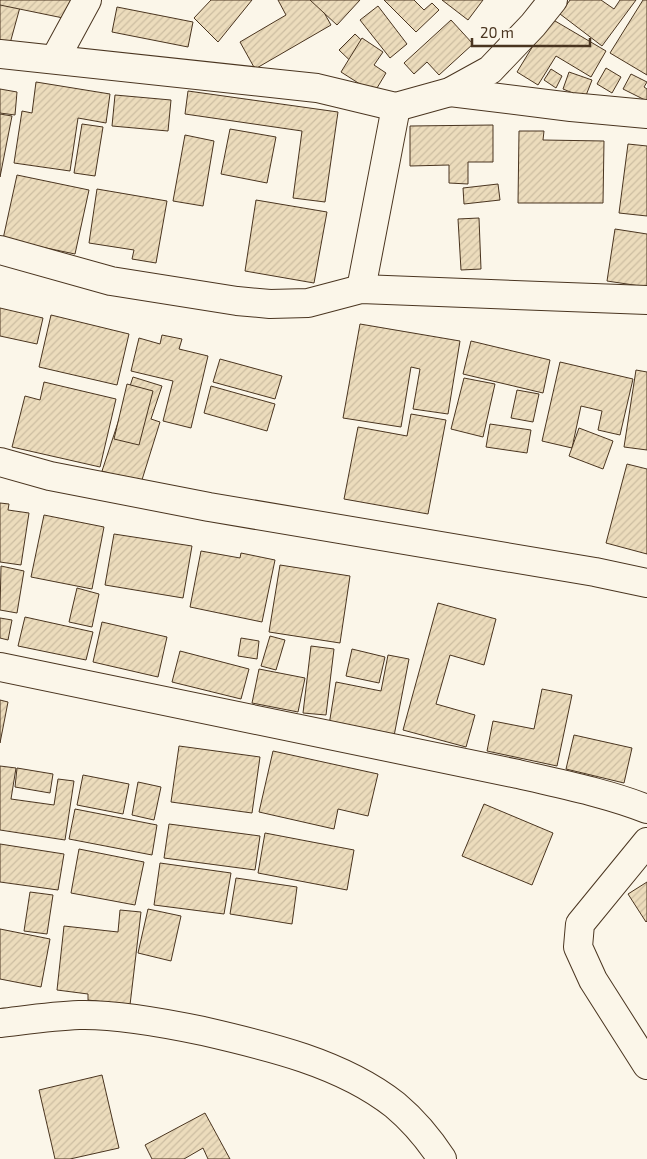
<svg xmlns="http://www.w3.org/2000/svg" width="647" height="1159" font-family="'Exo 2',sans-serif">
  <defs>
    <pattern id="building-hatch" width="6" height="6" patternUnits="userSpaceOnUse" patternTransform="scale(1.25)"><rect width="6" height="6" fill="#ecdcbc"/><path d="M-1 1l2-2M0 6l6-6M5 7l2-2" fill="none" stroke="#ccbda1"/></pattern>
  </defs>
  <rect width="100%" height="100%" fill="#fbf6e9"/>
  <g fill="url(#building-hatch)" stroke="#4a3520">
    <polygon points="0,0 22,0 9,47 0,44"/>
    <polygon points="0,0 72,0 68,19 0,5"/>
    <polygon points="211,0 252,0 218,42 194,18"/>
    <polygon points="278,0 317,0 331,25 255,69 240,42 286,15"/>
    <polygon points="310,0 360,0 337,25"/>
    <polygon points="384,0 414,0 424,10 432,3 439,10 416,32"/>
    <polygon points="442,0 483,0 468,20"/>
    <polygon points="570,0 601,0 614,9 620,0 636,0 602,46 560,14"/>
    <polygon points="643,0 647,0 647,75 610,53"/>
    <polygon points="378,6 407,44 390,58 360,20"/>
    <polygon points="117,7 193,22 188,47 112,32"/>
    <polygon points="550,18 606,51 591,77 556,56 538,85 517,72"/>
    <polygon points="451,20 473,44 439,75 427,62 414,74 404,63"/>
    <polygon points="355,34 379,57 363,73 339,50"/>
    <polygon points="362,38 383,52 374,65 386,73 374,93 341,72"/>
    <polygon points="606,68 621,77 612,93 597,84"/>
    <polygon points="551,69 562,76 556,88 544,80"/>
    <polygon points="569,72 592,80 585,98 563,89"/>
    <polygon points="631,74 647,82 644,87 647,89 647,101 623,89"/>
    <polygon points="36,82 110,94 106,123 78,118 70,171 14,163 22,111 32,113"/>
    <polygon points="0,89 17,92 15,115 0,113"/>
    <polygon points="188,91 338,112 325,202 293,198 302,131 185,114"/>
    <polygon points="115,95 171,100 168,131 112,126"/>
    <polygon points="0,114 12,116 0,177"/>
    <polygon points="82,124 103,127 95,176 74,173"/>
    <polygon points="493,125 493,162 468,162 468,184 449,183 449,165 410,166 410,126"/>
    <polygon points="230,129 276,137 267,183 221,174"/>
    <polygon points="519,131 544,131 543,140 604,141 603,203 518,203"/>
    <polygon points="185,135 214,141 203,206 173,201"/>
    <polygon points="628,144 647,146 647,216 619,213"/>
    <polygon points="17,175 89,190 75,254 3,239"/>
    <polygon points="498,184 500,200 464,204 463,188"/>
    <polygon points="97,189 167,201 156,263 132,259 134,250 89,243"/>
    <polygon points="256,200 327,212 314,283 245,271"/>
    <polygon points="479,218 481,269 461,270 458,219"/>
    <polygon points="615,229 647,234 647,287 607,281"/>
    <polygon points="0,308 43,318 37,344 0,336"/>
    <polygon points="51,315 129,334 117,385 39,367"/>
    <polygon points="360,324 460,341 448,414 413,409 420,369 411,367 401,427 343,418"/>
    <polygon points="162,335 182,339 179,349 208,356 191,428 163,421 173,381 131,371 139,338 160,344"/>
    <polygon points="471,341 550,360 543,393 463,374"/>
    <polygon points="220,359 282,376 275,399 213,382"/>
    <polygon points="560,362 633,379 620,435 598,430 602,411 581,406 572,448 542,441"/>
    <polygon points="636,370 647,372 647,450 624,447"/>
    <polygon points="133,377 162,386 151,419 160,422 141,483 102,471"/>
    <polygon points="464,378 495,384 483,437 451,429"/>
    <polygon points="44,382 116,399 100,467 12,447 25,396 40,400"/>
    <polygon points="127,384 153,391 139,445 114,439"/>
    <polygon points="211,386 275,404 267,431 204,413"/>
    <polygon points="517,390 539,394 533,422 511,418"/>
    <polygon points="411,414 446,420 428,514 344,499 358,427 407,436"/>
    <polygon points="490,424 531,430 527,453 486,447"/>
    <polygon points="579,428 613,441 603,469 569,456"/>
    <polygon points="627,464 647,469 647,554 606,543"/>
    <polygon points="0,503 9,504 8,510 29,513 21,565 0,562"/>
    <polygon points="44,515 104,527 92,589 31,577"/>
    <polygon points="114,534 192,546 183,598 105,585"/>
    <polygon points="201,551 240,558 241,553 275,560 262,622 190,607"/>
    <polygon points="280,565 350,576 340,643 269,632"/>
    <polygon points="1,566 24,571 17,613 0,610"/>
    <polygon points="77,588 99,594 92,627 69,622"/>
    <polygon points="438,603 496,619 484,665 450,655 436,704 475,715 466,747 403,730"/>
    <polygon points="25,617 93,632 86,660 18,646"/>
    <polygon points="0,618 12,620 8,640 0,638"/>
    <polygon points="102,622 167,637 158,677 93,662"/>
    <polygon points="270,636 285,640 276,670 261,666"/>
    <polygon points="241,638 259,641 257,659 238,656"/>
    <polygon points="311,646 334,649 326,715 303,713"/>
    <polygon points="352,649 385,657 379,683 346,676"/>
    <polygon points="180,651 249,669 241,699 172,682"/>
    <polygon points="388,655 409,659 394,736 329,725 336,682 381,691"/>
    <polygon points="259,669 305,678 298,712 252,703"/>
    <polygon points="542,689 572,695 557,766 487,751 493,721 534,729"/>
    <polygon points="0,700 8,702 0,743"/>
    <polygon points="574,735 632,748 624,783 566,769"/>
    <polygon points="179,746 260,757 252,813 171,802"/>
    <polygon points="273,751 378,774 368,816 338,809 334,829 259,812"/>
    <polygon points="0,766 16,768 11,799 54,805 58,779 74,781 65,840 0,830"/>
    <polygon points="17,768 53,774 50,793 15,787"/>
    <polygon points="83,775 129,784 123,814 77,805"/>
    <polygon points="138,782 161,787 154,820 132,815"/>
    <polygon points="484,804 553,833 532,885 462,856"/>
    <polygon points="75,809 157,825 152,855 69,839"/>
    <polygon points="169,824 260,836 255,870 164,858"/>
    <polygon points="265,833 354,850 347,890 258,873"/>
    <polygon points="0,844 64,854 58,890 0,882"/>
    <polygon points="79,849 144,862 135,905 71,893"/>
    <polygon points="160,863 231,873 224,914 154,905"/>
    <polygon points="236,878 297,887 292,924 230,914"/>
    <polygon points="647,882 647,921 646,922 628,894"/>
    <polygon points="30,892 53,895 47,934 24,931"/>
    <polygon points="148,909 181,916 171,961 138,953"/>
    <polygon points="120,910 141,912 130,1005 88,1000 88,994 57,990 64,926 118,932"/>
    <polygon points="0,929 50,939 41,987 0,979"/>
    <polygon points="102,1075 119,1148 70,1159 55,1159 39,1090"/>
    <polygon points="205,1113 230,1159 208,1159 203,1148 184,1159 152,1159 145,1145"/>
  </g>
  <g fill="none" stroke-linecap="round" stroke-linejoin="round">
    <g stroke="#4a3520" stroke-width="30">
      <g id="street">
        <polyline points="0,54 317,88 396,107 450,92 490,70 533,25 553,0"/>
        <polyline points="55,59 87,0"/>
        <polyline points="450,92 571,107 647,114"/>
        <polyline points="0,250 111,281 237,301 270,304 308,303 361,289 647,300"/>
        <polyline points="361,289 396,107"/>
        <polyline points="0,462 50,476 209,507 595,572 647,583"/>
        <path d="M0 667 518 774C560 784 607 793 647 809"/>
        <polyline points="647,842 580,924 578,947 593,980 647,1065"/>
        <path d="M0 1023C26 1020 53 1016 79 1015 118 1014 165 1023 203 1031 268 1046 342 1063 395 1105 414 1121 429 1139 442 1159"/>
      </g>
    </g>
    <use href="#street" stroke="#fbf6e9" stroke-width="28"/>
  </g>
  <path d="M472 38v8h118v-8" fill="none" stroke="#4a3520" stroke-width="2.5"/>
  <text x="480" y="38" font-size="15" fill="#4a3520" stroke="#fbf6e9" stroke-width="4" paint-order="stroke">20 m</text>
</svg>
